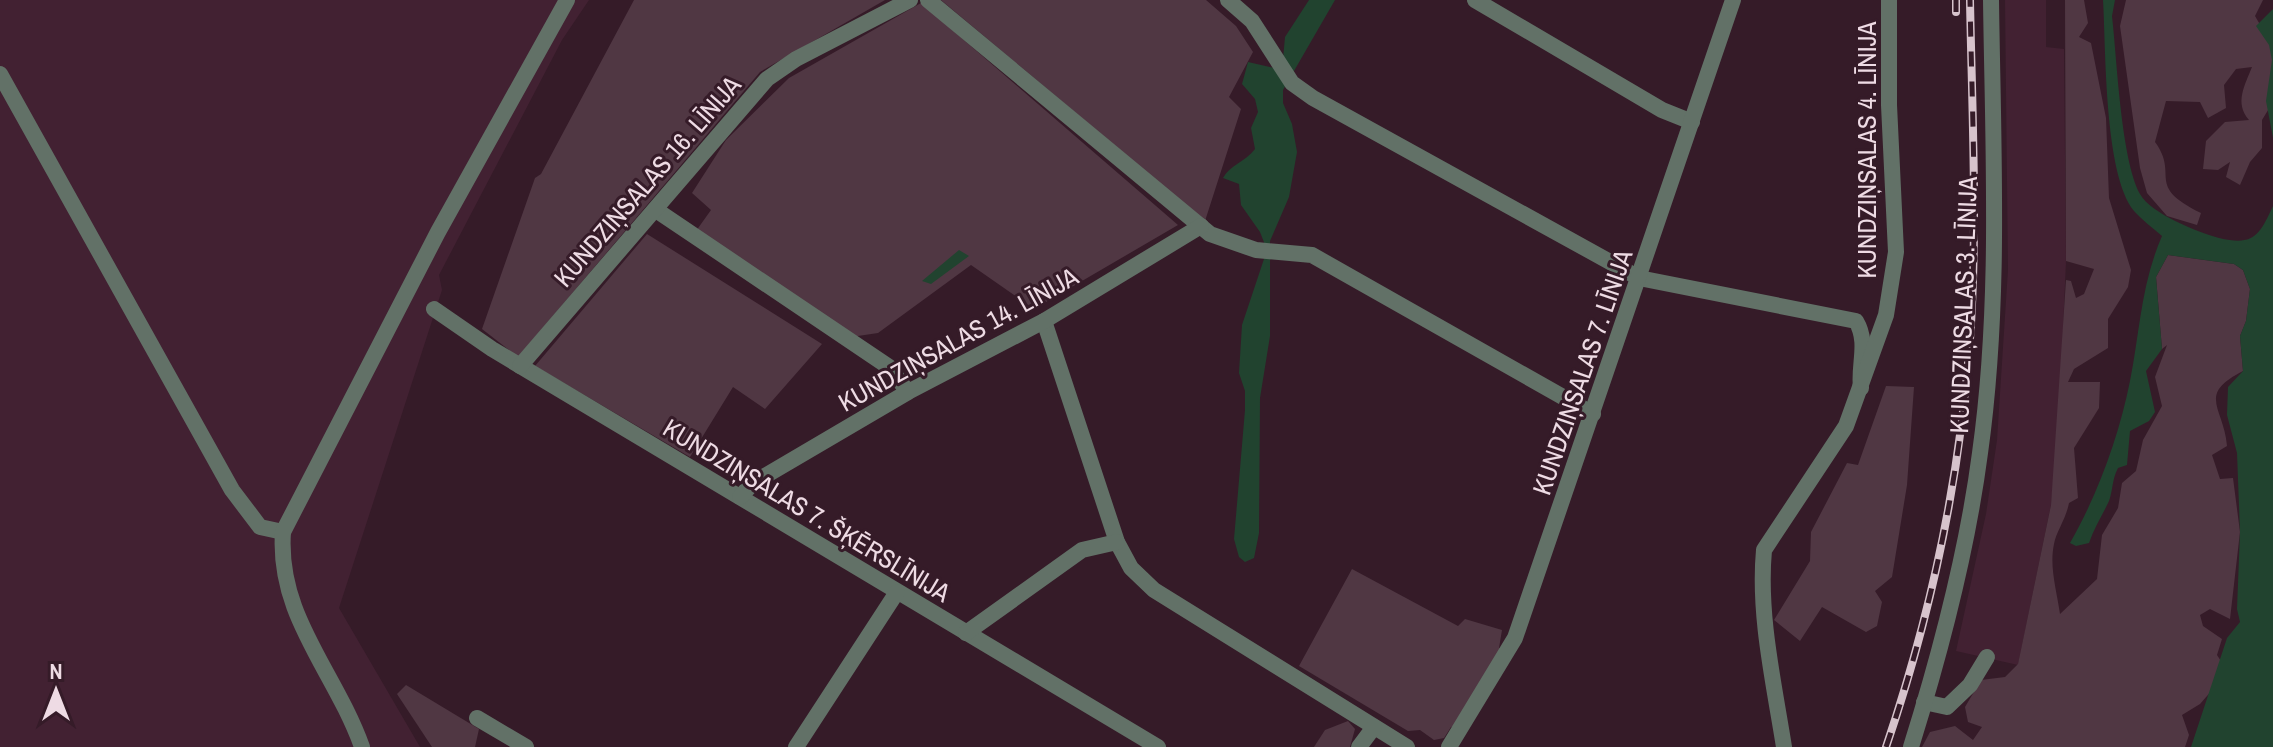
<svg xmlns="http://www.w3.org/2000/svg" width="2273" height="747" font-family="'Archivo Narrow',sans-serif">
  <rect width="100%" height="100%" fill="#351b28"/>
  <g fill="#422132">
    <polygon points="0,0 589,0 562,40 439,275 442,290 339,608 420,747 0,747"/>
    <polygon points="2005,0 2046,0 2046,47 2064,49 2066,261 2059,422 2051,505 2018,665 1956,651 1986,514 1997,440 2008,270"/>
  </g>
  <g fill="#503743">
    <polygon points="634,0 885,0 760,72 518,357 482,329 535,178 541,174"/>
    <polygon points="941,0 1206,0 1236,26 1253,52 1229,97 1241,109 1205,221"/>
    <path d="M2065 0H2084L2088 23 2079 37 2091 43 2106 118 2109 198 2131 270 2128 287 2108 319V348L2074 369 2068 382H2100L2099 408 2074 448 2078 498 2069 503C2066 519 2056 532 2054 544 2049 567 2057 591 2060 614L2097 579 2102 535 2118 508 2122 483 2136 471 2143 440 2162 406 2155 377 2167 345 2162 349 2156 277 2168 255 2234 264 2243 270 2250 289 2246 321 2240 336 2243 371C2196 395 2224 407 2227 446L2212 455 2220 479 2233 478 2240 532 2230 619 2210 609 2200 615 2203 626 2222 639 2217 655 2228 672 2200 704 2182 715 2189 735 2185 747H1922L1930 732 1955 726 1973 740 1982 727 1968 722 1965 707 1981 680 2005 677 2018 664 2051 505 2066 280 2071 281 2076 298 2084 294 2094 269 2066 261Z"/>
    <path d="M2126 0H2263L2255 16 2273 47V102L2262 120V148L2250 162 2240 185 2226 177 2230 162 2218 170 2203 169 2206 141 2225 122 2249 120C2234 103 2245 85 2252 67L2236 69 2224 85 2226 108 2208 118 2200 102 2166 101 2155 142C2180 176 2144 185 2201 213L2197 225 2167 216 2147 193 2140 168 2120 26Z"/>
    <polygon points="921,3 1178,225 1034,309 971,265 878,333 851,337 696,231 711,210 692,193 726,140 789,78"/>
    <polygon points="647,234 822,344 765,409 733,387 690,457 535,366"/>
    <polygon points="1886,386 1914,387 1907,485 1892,577 1875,591 1882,602 1877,626 1866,632 1822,607 1800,641 1774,620 1810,561 1811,532 1847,463 1858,465"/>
    <polygon points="1352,569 1458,626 1465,619 1502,630 1499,648 1504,651 1457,726 1451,727 1444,738 1434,740 1420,730 1408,731 1299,666"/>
    <polygon points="406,685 479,729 475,747 432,747 397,694"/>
    <polygon points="1348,721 1355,729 1350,747 1314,747 1325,730"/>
  </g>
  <g fill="#21432f">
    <path d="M1309 0H1335L1283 90V103L1292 124 1297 152 1289 197 1270 241V336L1260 398 1259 533 1254 558 1245 562 1239 557 1234 539 1245 410V391L1239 373 1242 325 1267 250 1260 232 1241 205 1239 184 1223 178C1230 165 1245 162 1255 149L1251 128 1258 112 1255 99 1242 84 1248 62 1274 68 1283 59 1285 37Z"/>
    <path d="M2103 0H2115L2112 16C2117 59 2121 159 2140 194 2151 214 2198 232 2219 238 2254 246 2259 236 2273 206V747H2191L2227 638 2240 622 2237 609 2240 532 2237 453 2227 415 2228 387 2243 371 2240 336 2246 321 2250 289 2243 270 2234 264 2168 255 2156 277 2162 349 2146 371 2155 412 2149 421 2130 431 2127 465 2118 468C2112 479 2113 490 2109 501 2102 516 2094 528 2089 543L2076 546 2070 543C2098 494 2119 436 2130 381 2140 331 2141 284 2162 236 2153 228 2142 220 2134 211 2104 174 2106 50 2103 0Z"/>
    <polygon points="2273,9 2273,138 2266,101 2272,60 2269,45 2256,26"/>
    <polygon points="959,250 969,256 931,284 922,281"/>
  </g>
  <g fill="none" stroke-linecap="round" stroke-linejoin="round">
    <g stroke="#627167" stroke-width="16">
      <polyline points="928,0 1210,234 1256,250 1312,255 1593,414"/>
      <path d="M1228 0 1252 21 1292 83 1313 98 1639 278 1856 321C1869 343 1858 364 1861 388"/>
      <polyline points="1475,0 1662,110 1692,122"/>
      <polyline points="0,74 232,490 260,527 283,532"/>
      <polyline points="656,210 889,367 908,392"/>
      <polyline points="434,309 492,349 1158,747"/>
      <polyline points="1044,321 1117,542 1131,568 1154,590 1407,747"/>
      <polyline points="520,366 767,79 796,59 910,0"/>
      <polyline points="740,497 753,483 908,392 1044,321 1201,226"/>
      <polyline points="966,633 1082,550 1117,542"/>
      <polyline points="1924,702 1947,707 1970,685 1987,657"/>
      <polyline points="477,718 526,747"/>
      <path d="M362 747C335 671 277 616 283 532L438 232 567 0"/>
      <polyline points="796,747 897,592"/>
      <polyline points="1359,747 1374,727"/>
      <polyline points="1449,747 1515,638 1733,0"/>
      <path d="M1784 747C1774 683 1758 615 1764 550L1846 426 1886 315 1896 252 1889 105V0"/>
      <path d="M1911 747C1941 651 1967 553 1980 453 2001 303 1993 151 1991 0"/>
    </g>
    <g stroke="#d7c3cc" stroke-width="8">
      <g id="rail">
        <polyline points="1956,0 1956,12"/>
        <path d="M1886 747C1931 615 1960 478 1970 339 1978 227 1972 112 1970 0"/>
      </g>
    </g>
    <use href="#rail" stroke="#351b28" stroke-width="5" stroke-dasharray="15" stroke-linecap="butt"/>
  </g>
  <g text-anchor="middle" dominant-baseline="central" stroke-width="6" stroke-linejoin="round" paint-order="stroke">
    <g font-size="26" fill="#eedbe4" stroke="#351b28">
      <text transform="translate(1866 150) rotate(-90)">KUNDZIŅSALAS 4. LĪNIJA</text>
      <text transform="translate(647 181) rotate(-49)">KUNDZIŅSALAS 16. LĪNIJA</text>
      <text transform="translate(1963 305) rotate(-88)">KUNDZIŅSALAS 3. LĪNIJA</text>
      <text transform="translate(958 339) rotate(-29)">KUNDZIŅSALAS 14. LĪNIJA</text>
      <text transform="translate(1582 372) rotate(-71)">KUNDZIŅSALAS 7. LĪNIJA</text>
      <text transform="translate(807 510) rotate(31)">KUNDZIŅSALAS 7. ŠĶĒRSLĪNIJA</text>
    </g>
  </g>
  <g transform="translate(56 691)" stroke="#351b28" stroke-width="6" paint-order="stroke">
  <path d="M0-6L14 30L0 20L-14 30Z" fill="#eedbe4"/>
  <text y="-12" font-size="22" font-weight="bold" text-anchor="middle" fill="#eedbe4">N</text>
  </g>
</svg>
